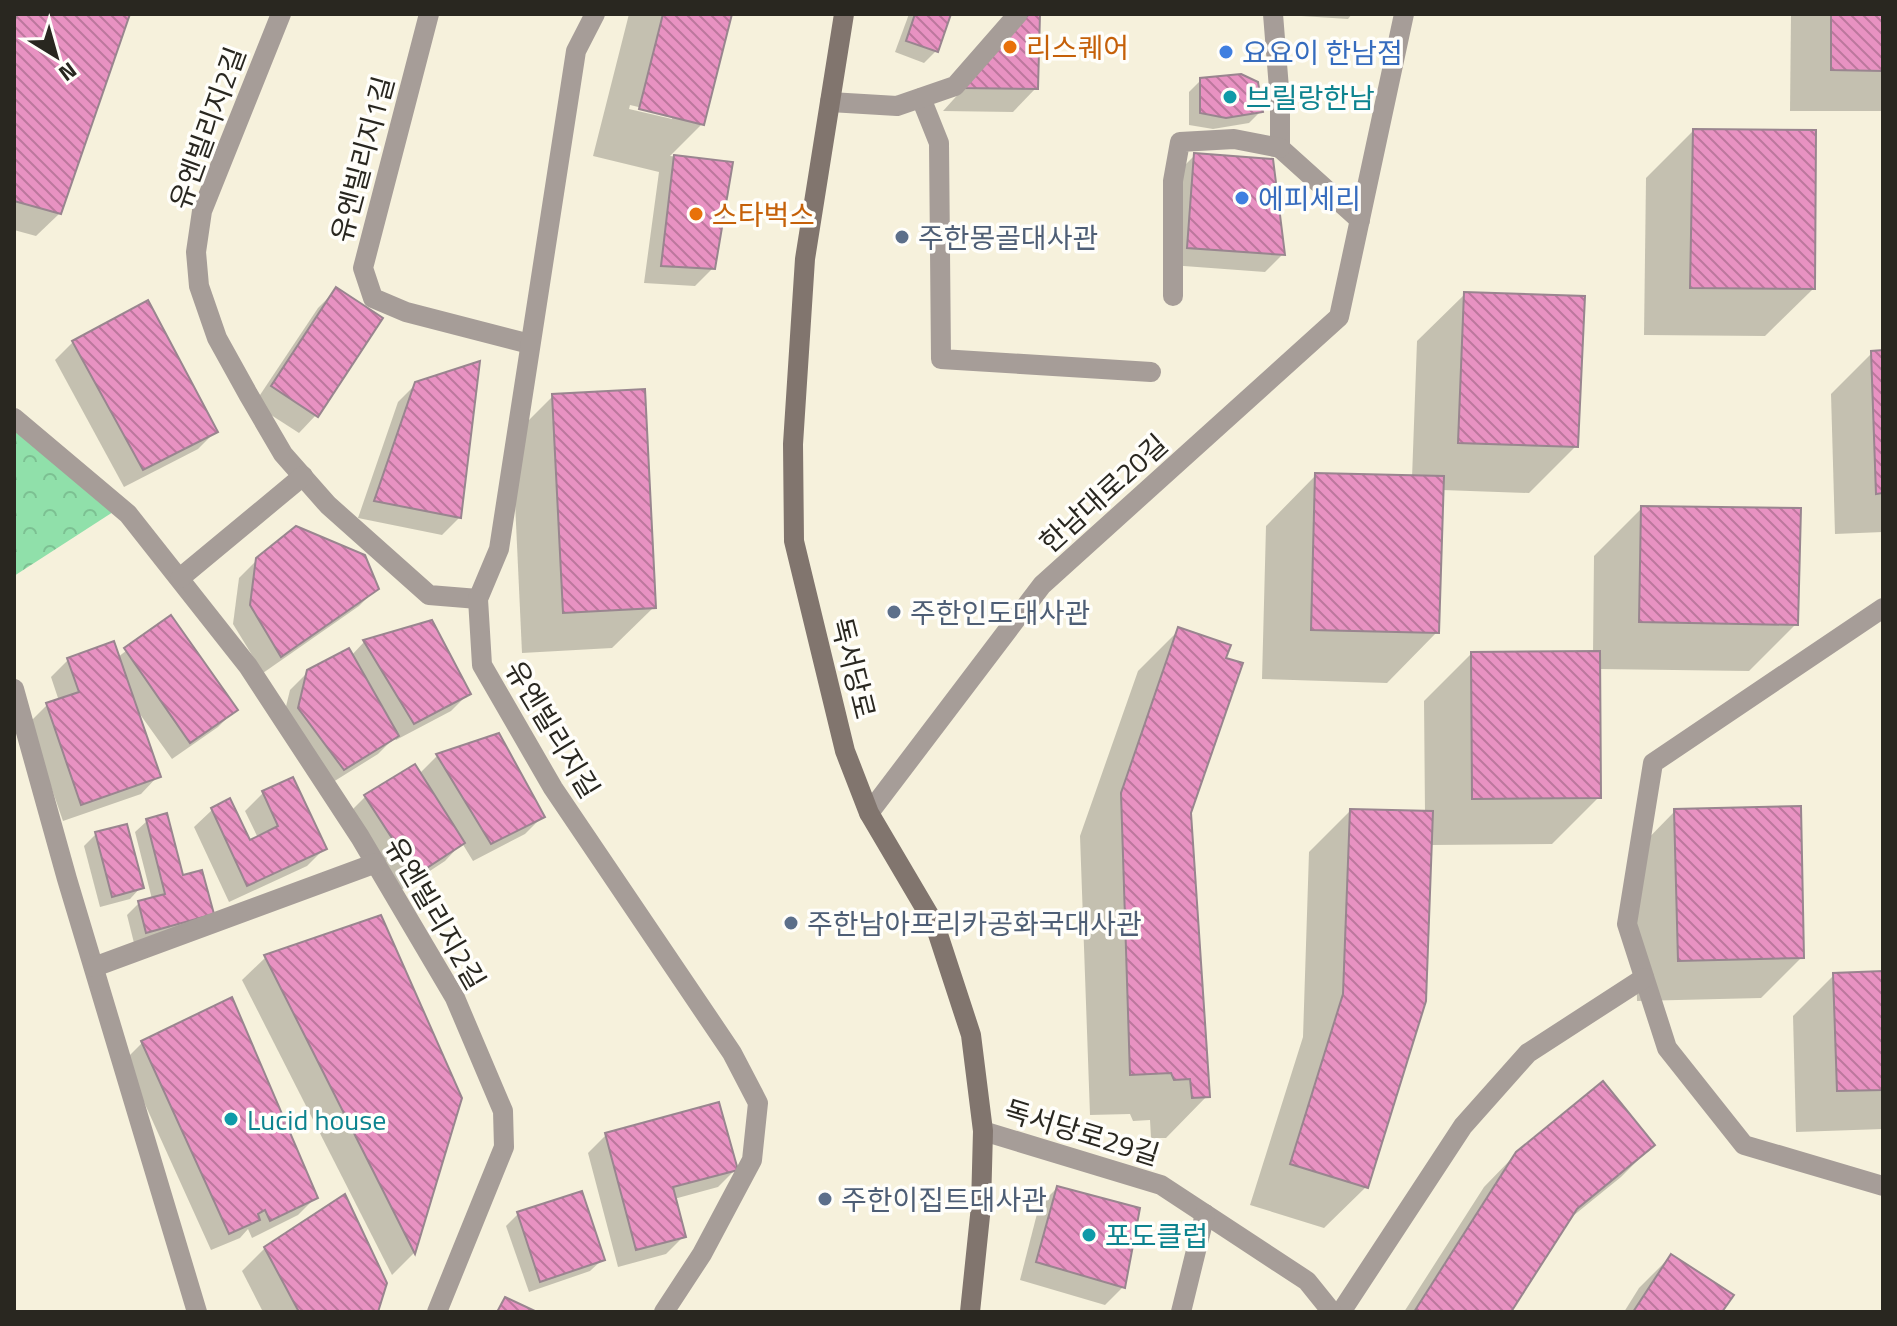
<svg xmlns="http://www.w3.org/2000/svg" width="1897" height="1326" font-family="'Titillium Web','Noto Sans KR',sans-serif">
  <defs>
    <pattern id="park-crowns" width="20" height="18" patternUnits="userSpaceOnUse" patternTransform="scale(2)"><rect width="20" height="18" fill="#90e0aa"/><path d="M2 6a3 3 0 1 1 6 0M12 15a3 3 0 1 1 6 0" fill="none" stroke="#7cc092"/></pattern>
    <pattern id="building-back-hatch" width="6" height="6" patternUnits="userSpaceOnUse" patternTransform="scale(2)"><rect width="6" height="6" fill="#e892c2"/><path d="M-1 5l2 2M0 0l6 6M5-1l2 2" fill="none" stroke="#bc779d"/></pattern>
  </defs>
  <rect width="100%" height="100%" fill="#f6f1dc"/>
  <polygon fill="url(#park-crowns)" points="14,430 113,512 14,576"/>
  <g fill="#0003" fill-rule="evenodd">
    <polygon points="14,14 128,14 60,213 36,236 14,230"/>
    <path d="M629 14H730L702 124 670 156 731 163 713 268 695 286 644 283 659 172 593 156ZM630 105 672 115V119L629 109Z"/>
    <polygon points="909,14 949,14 936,51 924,63 895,52"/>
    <polygon points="1031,14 1038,14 1036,88 1013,112 943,111"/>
    <polygon points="1269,14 1352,14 1348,19"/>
    <polygon points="1791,14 1883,14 1883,111 1790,111"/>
    <polygon points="1201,80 1261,111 1249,123 1213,129 1189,125 1189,92"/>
    <polygon points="1693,131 1813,289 1765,336 1644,335 1646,178"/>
    <polygon points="1195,155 1283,254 1265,272 1170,265 1177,173"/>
    <polygon points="336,290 316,415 299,433 254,404 318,308"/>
    <polygon points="1465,294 1576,446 1529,493 1442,490 1437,632 1387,683 1262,679 1266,526 1316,475 1412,478 1417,341"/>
    <polygon points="73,342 215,432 198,449 124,487 55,360"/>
    <polygon points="1883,352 1883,532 1835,534 1831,394 1872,353"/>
    <polygon points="416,384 460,517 442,535 358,518 398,402"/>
    <polygon points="553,396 654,607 612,648 522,653 512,437"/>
    <polygon points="1642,508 1796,624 1749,671 1598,669 1599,797 1552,844 1430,845 1366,1187 1324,1228 1250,1205 1303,1037 1309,852 1350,811 1425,813 1424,701 1471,654 1593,653 1594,556"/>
    <polygon points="258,559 377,588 359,606 263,673 233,624 239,578"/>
    <polygon points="171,617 235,710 218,727 172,759 137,710 158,776 141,794 63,821 29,723 47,705 59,701 51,677 69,659 118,657"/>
    <polygon points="431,622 468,694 451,711 396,740 394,738 378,754 325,787 281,727 290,690 308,672 351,656 364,642"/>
    <polygon points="1179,630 1207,1096 1166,1138 1151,1138 1150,1120 1133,1121 1130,1114 1090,1115 1080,836 1138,671"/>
    <polygon points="498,736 543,816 525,834 473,861 462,843 445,861 398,892 347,815 365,797 415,767 419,774 437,756"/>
    <polygon points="263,793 324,849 307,866 229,902 194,827 212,810 249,842 258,838 245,811"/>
    <polygon points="1675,811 1802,957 1761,998 1637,1001 1634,853"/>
    <polygon points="147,821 182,877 212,914 134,943 127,915 139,903 152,899 135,832"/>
    <polygon points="96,834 141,887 130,899 100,907 84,846"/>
    <polygon points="266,957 460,1098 414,1253 392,1275 242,980"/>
    <polygon points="1883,973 1883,1129 1796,1132 1793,1016 1834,975"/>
    <polygon points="142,1043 316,1197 298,1215 252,1238 248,1229 240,1238 211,1250 125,1060"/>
    <polygon points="606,1135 736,1169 718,1187 674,1199 684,1236 666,1254 618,1267 588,1153"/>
    <polygon points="1653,1145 1621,1177 1568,1220 1509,1312 1404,1312 1484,1187 1517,1153"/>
    <polygon points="1057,1188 1123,1287 1105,1305 1020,1280 1039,1206"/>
    <polygon points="518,1214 602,1260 590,1271 529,1292 506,1226"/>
    <polygon points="265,1248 376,1312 263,1312 242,1271"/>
    <polygon points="1671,1256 1720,1312 1624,1312 1639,1288"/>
  </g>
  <g fill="url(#building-back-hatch)" stroke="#99858f" stroke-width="2">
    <polygon points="17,14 130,14 61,214 14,201 14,23"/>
    <polygon points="663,14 732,14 704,125 639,109"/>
    <polygon points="915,14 951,14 938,52 906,41"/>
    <polygon points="1029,14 1040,14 1038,89 963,88"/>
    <polygon points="1831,14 1883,14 1883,71 1831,70"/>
    <polygon points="1241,74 1258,82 1263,112 1226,118 1200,113 1200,78"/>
    <polygon points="1693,129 1816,130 1815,289 1690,288"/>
    <polygon points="1194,153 1273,159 1285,255 1187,248"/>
    <polygon points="674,155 733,162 715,269 661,266"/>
    <polygon points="336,287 383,318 318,417 271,386"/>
    <polygon points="1464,292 1585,296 1578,447 1458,443"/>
    <polygon points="148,300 218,432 143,470 72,341"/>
    <polygon points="1883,350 1883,493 1876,494 1871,351"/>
    <polygon points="480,361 461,518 374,501 415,382"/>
    <polygon points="645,389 656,608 563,613 552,394"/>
    <polygon points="1315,473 1444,476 1439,633 1311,630"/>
    <polygon points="1641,506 1801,508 1798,625 1639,622"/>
    <polygon points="296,526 365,555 379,589 281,657 250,605 256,558"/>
    <polygon points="171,615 238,710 190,743 124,648"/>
    <polygon points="432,620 471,694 414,724 363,640"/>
    <polygon points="1178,627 1231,645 1226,658 1243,663 1191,813 1210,1097 1192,1098 1190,1079 1174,1080 1171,1073 1130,1075 1121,793"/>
    <polygon points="114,641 161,777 81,805 46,703 79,692 67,658"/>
    <polygon points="349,648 399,736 344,770 298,708 307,670"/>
    <polygon points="1600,651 1601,798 1472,799 1471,652"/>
    <polygon points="499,733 545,817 491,844 436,754"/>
    <polygon points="415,764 465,843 416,875 364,795"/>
    <polygon points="293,777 327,849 247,886 211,808 230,798 250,840 278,826 262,791"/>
    <polygon points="1801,806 1804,958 1678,961 1674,809"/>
    <polygon points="1350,809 1433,811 1426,1001 1368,1188 1290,1164 1343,994"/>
    <polygon points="167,813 183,875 202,870 214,914 146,933 138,901 165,894 146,819"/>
    <polygon points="127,824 144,888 112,897 95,832"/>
    <polygon points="381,915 462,1098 415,1254 264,955"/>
    <polygon points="1883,971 1883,1090 1837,1091 1833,973"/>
    <polygon points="232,997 318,1198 270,1221 265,1210 258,1214 260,1220 229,1234 141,1041"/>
    <polygon points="1603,1081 1655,1145 1577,1209 1511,1312 1414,1312 1516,1152"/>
    <polygon points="719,1102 738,1170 673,1187 686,1237 636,1250 605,1133"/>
    <polygon points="1057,1186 1140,1208 1125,1288 1036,1262"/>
    <polygon points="582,1191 605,1260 540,1282 517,1212"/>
    <polygon points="345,1194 387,1283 378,1312 299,1312 264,1247"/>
    <polygon points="1671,1254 1734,1295 1722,1312 1633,1312"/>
    <polygon points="505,1297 537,1312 497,1312"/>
  </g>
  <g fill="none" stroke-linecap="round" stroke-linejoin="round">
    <g stroke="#a69d98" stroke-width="20">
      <polyline points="1883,608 1653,763 1627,924 1667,1048 1744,1145 1883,1186"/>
      <polyline points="1341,1312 1463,1126 1528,1053 1644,978"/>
    </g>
    <g stroke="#a69d98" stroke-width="20">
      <polyline points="281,14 202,211 196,252 199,286 217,338 248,394 283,454 328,505 429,595 478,599"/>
      <polyline points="429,14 363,268 373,298 406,312 530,344"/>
      <polyline points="595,14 576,51 499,549 478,599 482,665 553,788 732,1053 758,1103 752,1160 702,1254 664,1312"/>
      <polyline points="1273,14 1280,101 1280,148 1360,220"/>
      <polyline points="921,98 939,143 941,359 1151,372"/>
      <polyline points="830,102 897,106 955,86 1018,14"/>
      <polyline points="1173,296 1173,181 1180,142 1234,139 1280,148"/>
      <polyline points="14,418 128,514 248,666 360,837 455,998 503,1111 504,1147 437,1312"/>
      <polyline points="180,578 303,476"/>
      <polyline points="14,689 67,879 197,1312"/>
      <polyline points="869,813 1042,585 1339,317 1404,14"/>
      <polyline points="94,967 376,863"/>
      <polyline points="983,1131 1161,1185 1307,1281 1332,1312"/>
      <polyline points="1181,1312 1205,1214"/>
    </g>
    <polyline stroke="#81756e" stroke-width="20" points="844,14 805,259 793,444 794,541 845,751 869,813 935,925 971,1035 983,1131 981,1206 970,1312"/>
  </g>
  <g fill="#e8710a" stroke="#fffefa" stroke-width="3">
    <circle cx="1010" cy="47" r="8"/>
    <circle cx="696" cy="214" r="8"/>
  </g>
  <g fill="#3f7fe0" stroke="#fffefa" stroke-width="3">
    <circle cx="1226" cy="52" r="8"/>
    <circle cx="1242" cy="198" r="8"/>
  </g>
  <g fill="#0f9aa8" stroke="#fffefa" stroke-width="3">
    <circle cx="1230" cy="97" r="8"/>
    <circle cx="231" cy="1119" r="8"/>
    <circle cx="1089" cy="1235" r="8"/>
  </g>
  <g fill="#5c6f8a" stroke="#fffefa" stroke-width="3">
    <circle cx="902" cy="237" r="8"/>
    <circle cx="894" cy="612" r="8"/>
    <circle cx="791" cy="923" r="8"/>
    <circle cx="825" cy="1199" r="8"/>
  </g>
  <g text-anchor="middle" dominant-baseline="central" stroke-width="7" stroke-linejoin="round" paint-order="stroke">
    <g font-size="28" fill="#c56008" stroke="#fffefa" text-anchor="start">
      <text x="1026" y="47">리스퀘어</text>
      <text x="712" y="214">스타벅스</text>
    </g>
    <g font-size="28" fill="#366cbe" stroke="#fffefa" text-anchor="start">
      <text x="1242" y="52">요요이 한남점</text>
      <text x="1258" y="198">에피세리</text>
    </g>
    <g font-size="28" fill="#0d838f" stroke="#fffefa" text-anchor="start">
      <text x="1246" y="97">브릴랑한남</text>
      <text x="247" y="1119">Lucid house</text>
      <text x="1105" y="1235">포도클럽</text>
    </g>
    <g font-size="28" fill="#292720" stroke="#fffefa">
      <text transform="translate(207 128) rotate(-70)">유엔빌리지2길</text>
      <text transform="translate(362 159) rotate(-75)">유엔빌리지1길</text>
      <text transform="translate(1103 493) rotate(-42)">한남대로20길</text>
      <text transform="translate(854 668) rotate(76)">독서당로</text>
      <text transform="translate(553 729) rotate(59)">유엔빌리지길</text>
      <text transform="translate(436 913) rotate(60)">유엔빌리지2길</text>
      <text transform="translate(1082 1132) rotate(17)">독서당로29길</text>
    </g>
    <g font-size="28" fill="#4e5e75" stroke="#fffefa" text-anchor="start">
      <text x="918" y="237">주한몽골대사관</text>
      <text x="910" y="612">주한인도대사관</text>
      <text x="807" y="923">주한남아프리카공화국대사관</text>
      <text x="841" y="1199">주한이집트대사관</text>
    </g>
  </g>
  <rect width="1897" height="1326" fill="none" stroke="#292720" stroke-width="32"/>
  <g transform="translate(56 56) rotate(143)" stroke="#fffefa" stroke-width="6" paint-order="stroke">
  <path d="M0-6L14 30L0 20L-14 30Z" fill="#292720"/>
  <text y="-12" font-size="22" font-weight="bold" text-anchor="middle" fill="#292720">N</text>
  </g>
</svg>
